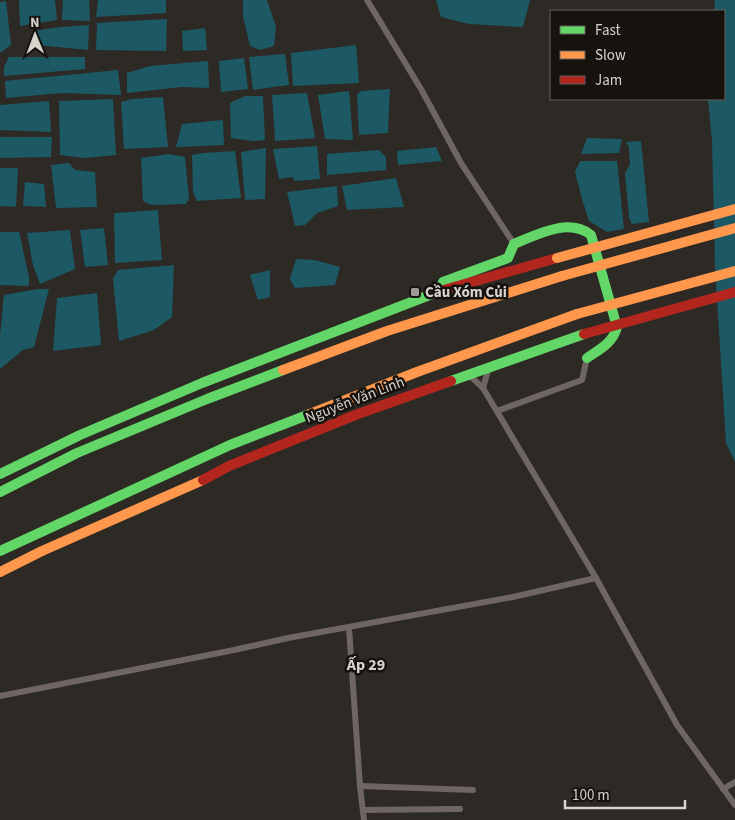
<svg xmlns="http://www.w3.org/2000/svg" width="735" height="820" font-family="'Source Sans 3',sans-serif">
  <rect width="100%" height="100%" fill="#2d2924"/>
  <g fill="#1c5964">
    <polygon points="19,0 55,0 57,20 20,26"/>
    <polygon points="63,0 89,0 90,21 62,20"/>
    <polygon points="98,0 166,0 166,13 96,17"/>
    <polygon points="243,0 267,0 276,27 274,46 260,50 250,46 243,17"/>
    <polygon points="436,0 530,0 523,27 469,24 441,17"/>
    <polygon points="715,0 735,0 735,462 726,443 715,267 712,141 708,99 724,99 724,11 714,11"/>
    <polygon points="6,1 11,45 0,53 0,2"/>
    <polygon points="167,19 166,51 96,50 97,23"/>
    <polygon points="89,25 88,50 36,45 34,31 60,27"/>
    <polygon points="205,28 207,50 183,51 182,31"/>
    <polygon points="356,45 359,83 293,86 291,53"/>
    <polygon points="285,54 289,85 253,90 249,57"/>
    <polygon points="9,57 85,57 85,69 4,76 4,67"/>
    <polygon points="244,58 248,89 221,92 219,61"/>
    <polygon points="208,61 209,88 182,87 127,93 127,73 150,66"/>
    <polygon points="118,70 121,95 63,93 6,98 5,81"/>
    <polygon points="390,89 388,133 359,135 357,95 361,91"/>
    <polygon points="349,91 353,140 325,139 318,95"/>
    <polygon points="307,93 315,138 275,141 272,95"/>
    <polygon points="245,96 263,96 265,140 254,141 231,138 230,103"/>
    <polygon points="163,97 168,147 124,149 121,102 132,99"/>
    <polygon points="113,99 116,155 84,158 60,155 59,101"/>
    <polygon points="49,101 51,132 0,130 0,105"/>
    <polygon points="223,120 224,145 176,147 182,124"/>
    <polygon points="0,137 52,137 51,157 0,158"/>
    <polygon points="587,138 622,139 619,153 581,154"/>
    <polygon points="641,141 649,222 632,224 629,218 625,173 630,165 629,147 626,142"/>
    <polygon points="317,146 320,179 295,181 292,177 279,179 273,149"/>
    <polygon points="436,147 442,161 398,165 397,151"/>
    <polygon points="266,148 265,199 245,200 241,152"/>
    <polygon points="379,150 386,157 386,170 327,175 327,154"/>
    <polygon points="235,151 241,198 197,201 193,192 192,155 204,153"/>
    <polygon points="168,154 185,157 189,199 186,204 152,205 143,201 141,158"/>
    <polygon points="580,161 617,161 624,229 607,232 589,221 582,199 575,172"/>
    <polygon points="69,163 75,170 95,172 97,207 56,208 51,165"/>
    <polygon points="0,168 18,168 16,207 0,206"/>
    <polygon points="396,178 404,207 347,210 342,186"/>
    <polygon points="25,182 44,184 46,207 23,206"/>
    <polygon points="337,186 338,206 317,213 305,225 295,226 287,192"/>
    <polygon points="158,210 162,260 115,263 114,213"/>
    <polygon points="104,228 108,265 85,267 80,230"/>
    <polygon points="70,230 75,269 40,284 33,265 27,233"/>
    <polygon points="0,232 19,232 29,277 29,286 0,285"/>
    <polygon points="296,259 315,260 340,267 335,285 295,288 290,279"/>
    <polygon points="174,265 172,317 154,330 119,341 113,279 118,270"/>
    <polygon points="270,270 270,297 258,300 250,275"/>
    <polygon points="38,289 49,289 34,347 23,350 0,369 0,336 4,295"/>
    <polygon points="97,293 101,345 53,351 57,298"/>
  </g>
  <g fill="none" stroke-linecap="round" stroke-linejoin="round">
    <g stroke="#6f6664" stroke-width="6">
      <polyline points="367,0 421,89 461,163 514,244"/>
      <polyline points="468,374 483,388 596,578 677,725 735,805"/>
      <polyline points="483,388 489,367"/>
      <polyline points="497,411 582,380 587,358"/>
      <polyline points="349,628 360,786 364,820"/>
      <polyline points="0,696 234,650 288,638 513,597 596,578"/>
      <polyline points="360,786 473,790"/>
      <polyline points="723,789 735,782"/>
      <polyline points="363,810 460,809"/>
    </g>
    <g stroke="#63d668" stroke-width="10">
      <path d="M440 291 443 282 508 258 514 244C536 235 569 217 591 235L617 327C613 343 600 349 587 358"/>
      <polyline points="451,381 584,334"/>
      <polyline points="0,474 80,435 202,383 440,291"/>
      <polyline points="0,492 77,453 207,399 283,370"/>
      <polyline points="0,551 230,445 310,414"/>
    </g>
    <g stroke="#ff974d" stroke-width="10">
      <polyline points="283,370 387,331 562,276"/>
      <polyline points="310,414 417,372 577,314"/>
      <polyline points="0,572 42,551 203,480"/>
    </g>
    <g stroke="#b3261e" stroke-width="10">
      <polyline points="440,291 557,258"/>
      <polyline points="203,480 229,466 358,414 451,381"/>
    </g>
    <g stroke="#ff974d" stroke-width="10">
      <polyline points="557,258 735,209"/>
      <polyline points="562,276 735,228"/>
      <polyline points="577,314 735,271"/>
    </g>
    <polyline stroke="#b3261e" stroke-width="10" points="584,334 735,292"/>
  </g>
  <rect fill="#9c9892" stroke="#16130f" stroke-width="2" x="410" y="287" width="10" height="10" rx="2.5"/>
  <g text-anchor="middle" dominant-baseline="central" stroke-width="5" stroke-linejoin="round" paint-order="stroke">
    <g font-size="15" font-weight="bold" fill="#d8d3cd" stroke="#16130f" text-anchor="start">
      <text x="425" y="292">Cầu Xóm Củi</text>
    </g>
    <g font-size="15" fill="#d8d3cd" stroke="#16130f">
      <text transform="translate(355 400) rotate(-21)">Nguyễn Văn Linh</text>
    </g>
    <g font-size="16" font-weight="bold" fill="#d8d3cd" stroke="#16130f">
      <text x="366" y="665">Ấp 29</text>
    </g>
  </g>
  <rect x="550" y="10" width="175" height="90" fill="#16130f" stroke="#64605b"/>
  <rect x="560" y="26" width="25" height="8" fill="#63d668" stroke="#64605b"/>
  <text x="595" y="35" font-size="15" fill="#d8d3cd">Fast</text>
  <rect x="560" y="51" width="25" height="8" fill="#ff974d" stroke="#64605b"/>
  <text x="595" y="60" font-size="15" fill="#d8d3cd">Slow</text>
  <rect x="560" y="76" width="25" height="8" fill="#b3261e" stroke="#64605b"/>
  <text x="595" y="85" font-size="15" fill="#d8d3cd">Jam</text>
  <g transform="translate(35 35) rotate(359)" stroke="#16130f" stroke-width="4" paint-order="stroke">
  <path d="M0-4L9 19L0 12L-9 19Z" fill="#d8d3cd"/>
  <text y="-8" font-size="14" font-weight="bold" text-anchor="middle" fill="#d8d3cd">N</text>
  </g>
  <path d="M565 800v8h120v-8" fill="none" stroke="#d8d3cd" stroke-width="2.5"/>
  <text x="572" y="800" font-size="15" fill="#d8d3cd" stroke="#16130f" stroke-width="4" paint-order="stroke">100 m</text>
</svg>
